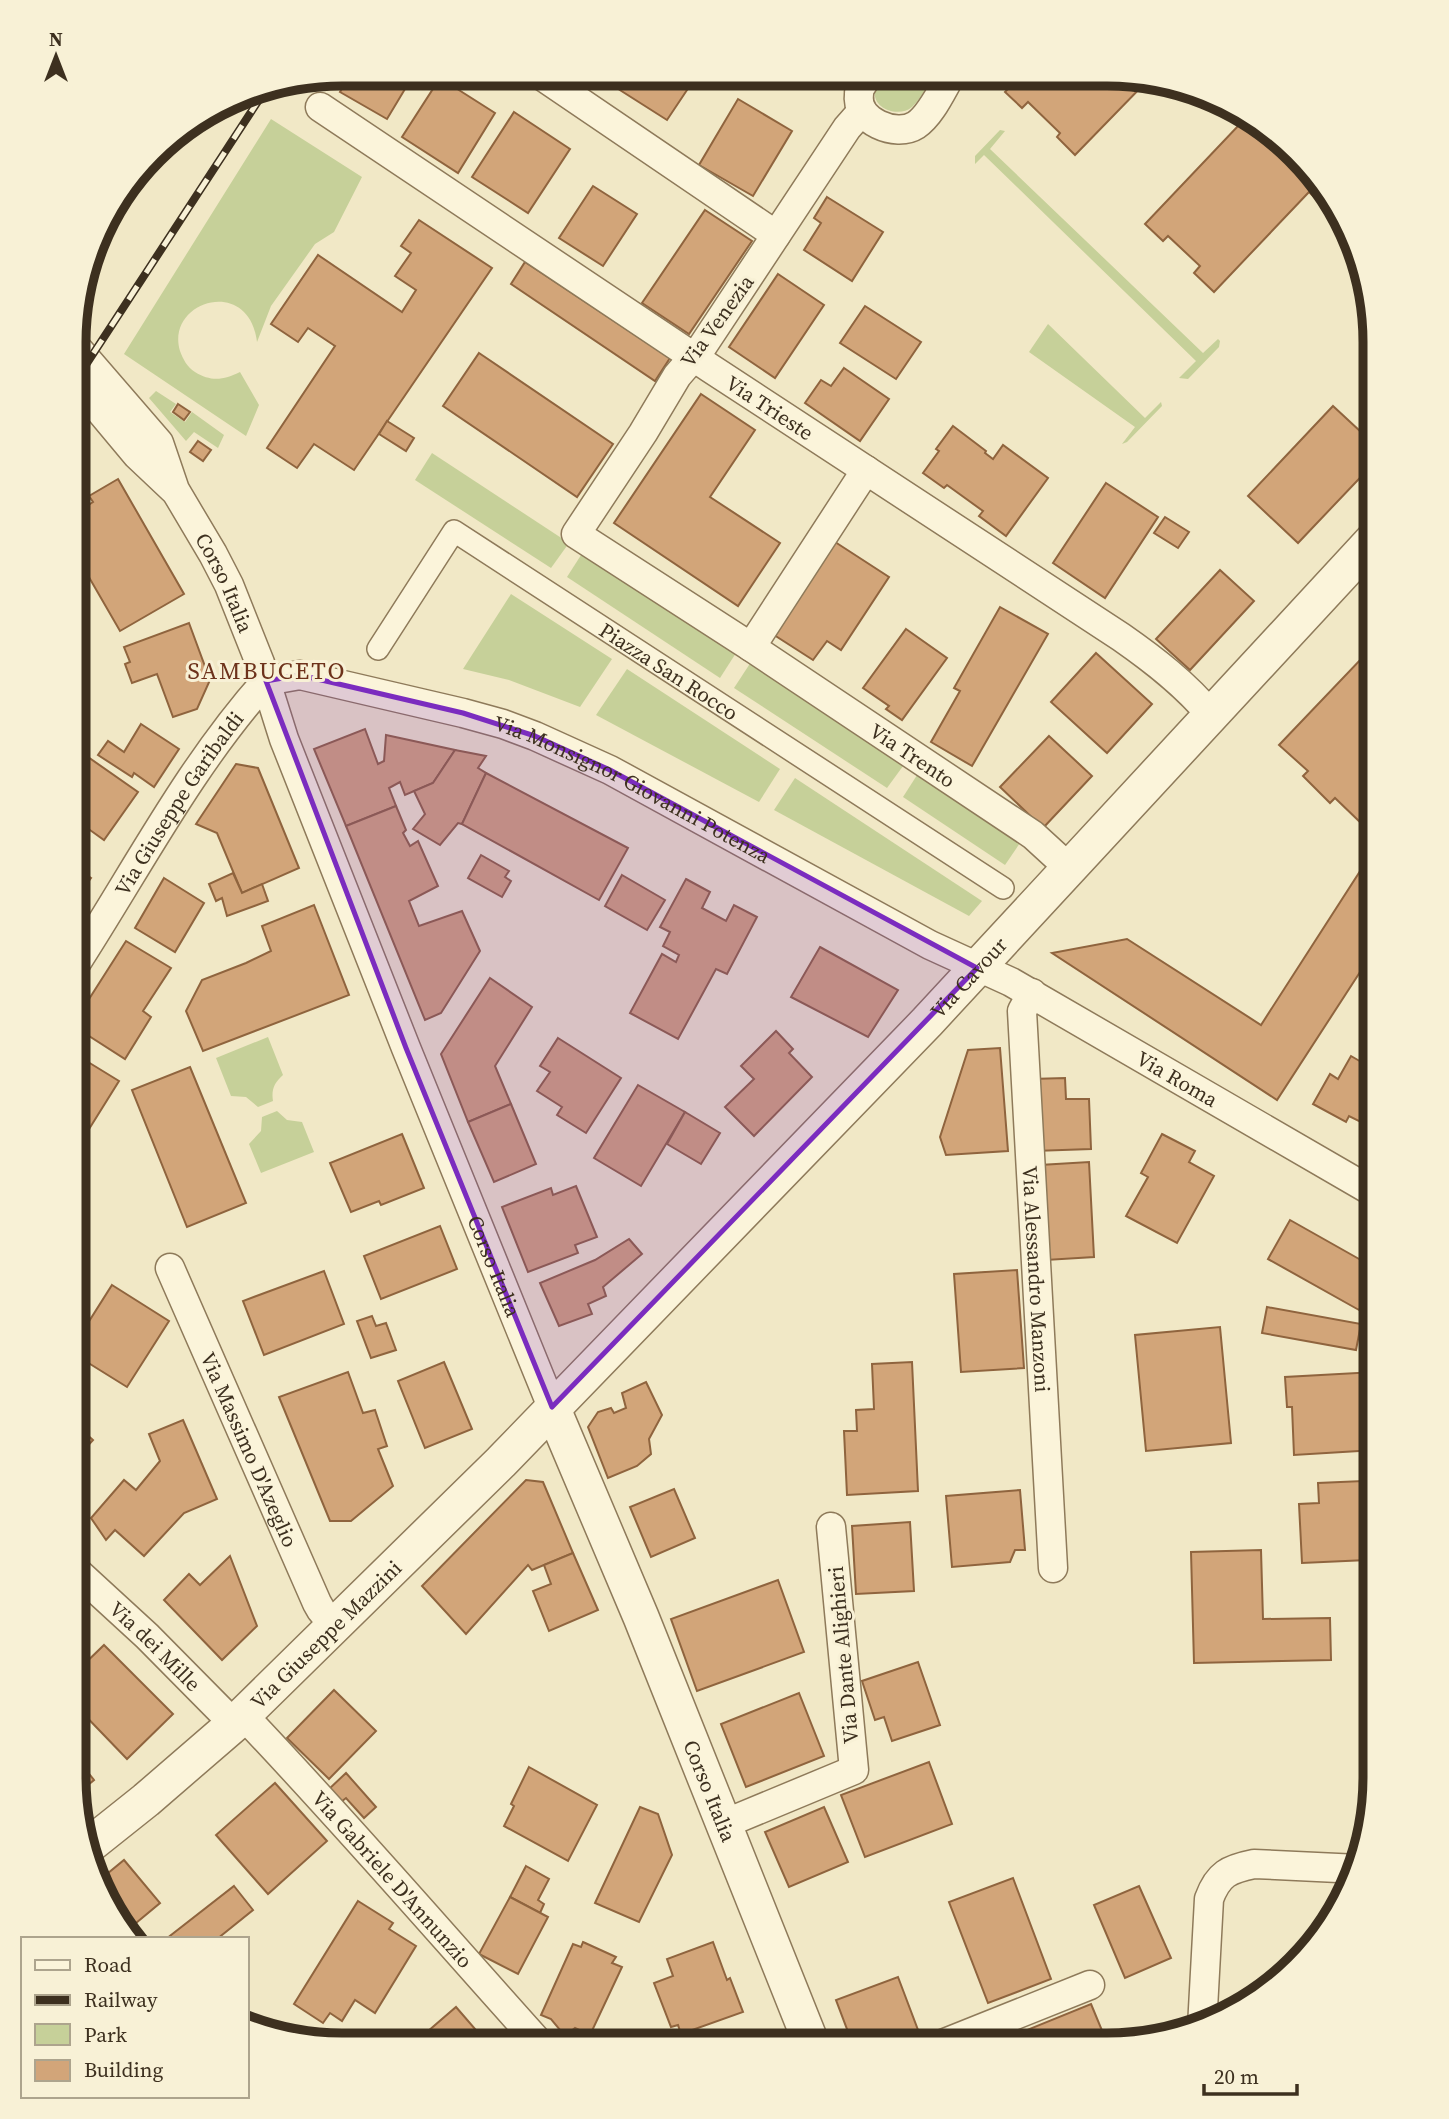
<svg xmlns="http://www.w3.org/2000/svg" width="1449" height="2119" font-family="'Source Serif 4',serif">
  <rect width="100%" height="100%" fill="#f1e8c6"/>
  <g fill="#c6d099">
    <path d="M881 75H934C927 85 921 99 912 107 899 118 872 109 875 91 875 86 879 80 881 75Z"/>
    <path d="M271 119 362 177 334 232 315 244 271 306 257 342C249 275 165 301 180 351 183 359 187 367 195 372 211 382 224 380 240 372L259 405 246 436 124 354Z"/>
    <polygon points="1000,130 1005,131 990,149 1203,353 1218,339 1220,341 1219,347 1188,379 1179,378 1196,361 984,155 975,164 975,156"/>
    <polygon points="1048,324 1145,418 1161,402 1162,406 1127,442 1122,444 1135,427 1029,352"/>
    <polygon points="156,391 176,404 170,412 185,422 192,412 224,435 218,448 194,432 186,441 149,398"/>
    <polygon points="432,453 569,543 551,568 415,480"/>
    <polygon points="583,552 736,653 720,678 567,577"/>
    <polygon points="511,594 612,659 580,707 509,680 463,669"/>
    <polygon points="751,662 906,762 887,788 734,688"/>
    <polygon points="627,669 780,769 759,802 596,715"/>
    <polygon points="919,772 1022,840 1005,865 903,797"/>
    <polygon points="795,778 982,901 969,916 774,810"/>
    <path d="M268 1037 283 1075C275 1082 271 1089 273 1101L258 1107 246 1097 231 1096 216 1058Z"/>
    <polygon points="277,1111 287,1120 302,1122 314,1152 261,1173 249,1144 261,1131 262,1117"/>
  </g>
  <g fill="#d2a579" stroke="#8f643e" stroke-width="2">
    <polygon points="351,74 414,74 387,119 340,92"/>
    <polygon points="608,74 695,75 697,75 667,120 612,85 616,79"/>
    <polygon points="1021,75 1143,76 1150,78 1075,155 1057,137 1060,133 1028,102 1022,108 1005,92"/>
    <polygon points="440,78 495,113 458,173 402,137"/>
    <polygon points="1206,93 1270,129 1320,178 1353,235 1309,192 1214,292 1194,273 1200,266 1168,236 1163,241 1145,224 1239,125"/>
    <polygon points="738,99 792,131 753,196 699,165"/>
    <polygon points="514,112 570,149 528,213 472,177"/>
    <polygon points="593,186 637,214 603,266 559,238"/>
    <polygon points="827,197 883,232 852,281 804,250 821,223 814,218"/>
    <polygon points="705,210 752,241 689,334 642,303"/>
    <polygon points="419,220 492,268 354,470 314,444 297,468 267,448 335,346 308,328 298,342 271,324 318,255 402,312 416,290 395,276 411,253 401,246"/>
    <polygon points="525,262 670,358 655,381 511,284"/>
    <polygon points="778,274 824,305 775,378 729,347"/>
    <polygon points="865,306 921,342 896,379 840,343"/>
    <polygon points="1375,346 1375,374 1362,361"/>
    <polygon points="479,353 613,444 577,497 443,406"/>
    <polygon points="844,368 889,399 860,441 805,403 821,380 831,386"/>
    <polygon points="701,394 755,430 710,497 780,543 738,606 614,523"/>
    <polygon points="178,404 190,412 184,420 173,412"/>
    <polygon points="1333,406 1375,445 1375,462 1298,543 1248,496"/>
    <polygon points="387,421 414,438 406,451 379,434"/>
    <polygon points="953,426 986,451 985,453 993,459 1003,445 1048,478 1006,536 979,516 983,511 947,485 944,488 923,473 939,451 936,449"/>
    <polygon points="198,441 211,450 203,461 190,452"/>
    <polygon points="118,479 184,594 120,631 75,553 76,522 79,520 76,513 93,502 89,496"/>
    <polygon points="1106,483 1158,517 1105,598 1053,563"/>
    <polygon points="1165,517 1189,532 1178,548 1154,533"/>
    <polygon points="832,540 889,577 841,650 827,641 813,660 771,633"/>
    <polygon points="1220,570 1254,601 1190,670 1156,639"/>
    <polygon points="1000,607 1048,634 972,766 931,742 960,691 954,688"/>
    <polygon points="189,623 210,680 197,709 173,717 157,674 132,683 125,664 130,662 124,647"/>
    <polygon points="906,629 947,658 902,720 886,709 889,706 863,688"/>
    <polygon points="1096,653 1152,704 1107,753 1051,702"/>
    <polygon points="1370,654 1375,655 1375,810 1362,824 1335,798 1330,803 1303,776 1308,771 1279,745 1362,658"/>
    <polygon points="141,724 179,749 154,787 134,773 132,777 98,755 108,741 124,752"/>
    <polygon points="365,729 378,764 384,761 386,735 455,750 433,783 405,795 400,782 389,788 396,806 346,826 314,749"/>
    <polygon points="1049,736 1092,776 1043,828 1000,787"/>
    <polygon points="78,750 138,792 104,840 90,830 80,843 75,839 75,754"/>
    <polygon points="455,750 486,756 478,768 486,773 462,824 458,823 440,845 413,829 425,814 414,791 433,783"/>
    <polygon points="236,764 258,768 299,868 242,893 217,833 196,824"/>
    <polygon points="486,773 628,848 599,900 462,824"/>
    <polygon points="396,806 406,830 403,833 410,846 418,841 438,886 409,901 419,926 462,911 480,951 441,1013 425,1020 346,826"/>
    <polygon points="1375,848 1375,949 1277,1100 1052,953 1127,939 1261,1025"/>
    <polygon points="481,855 509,871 505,877 511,881 502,897 468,878"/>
    <polygon points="75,867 91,878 75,900"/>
    <polygon points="233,873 242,893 262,884 268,901 227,916 222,898 216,901 209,884"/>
    <polygon points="622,875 665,900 647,930 605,906"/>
    <polygon points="164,878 204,903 175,952 135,928"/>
    <polygon points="686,879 710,892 702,908 726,921 734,905 757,917 727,974 716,969 678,1039 630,1013 662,954 676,962 679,955 663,946 670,932 660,927"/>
    <polygon points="314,905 349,995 203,1051 186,1011 202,980 246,963 271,951 262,926"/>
    <polygon points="126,941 171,968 143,1011 151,1017 125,1059 75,1027 75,1021"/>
    <polygon points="820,947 898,990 868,1037 791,997"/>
    <polygon points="490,978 532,1007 495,1066 511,1104 468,1122 441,1054"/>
    <polygon points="776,1031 793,1049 789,1053 812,1077 754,1136 725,1107 754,1079 741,1066"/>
    <polygon points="558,1038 621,1078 586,1133 557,1115 562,1107 537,1091 550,1072 540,1066"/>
    <polygon points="1000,1048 1008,1151 946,1155 940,1137 968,1050"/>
    <polygon points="75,1054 119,1081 76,1150 75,1149"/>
    <polygon points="1351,1056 1375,1070 1375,1129 1349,1116 1346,1122 1313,1104 1330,1074 1338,1079"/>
    <polygon points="190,1067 246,1203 187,1227 132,1090"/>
    <polygon points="1065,1078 1066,1099 1089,1099 1091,1149 1034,1151 1031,1079"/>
    <polygon points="638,1085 685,1112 641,1186 594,1158"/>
    <polygon points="511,1104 536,1164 494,1182 468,1122"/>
    <polygon points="685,1112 720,1133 701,1164 667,1144"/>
    <polygon points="402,1134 424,1188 381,1205 379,1201 351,1212 330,1163"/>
    <polygon points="1162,1134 1195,1151 1189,1162 1214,1176 1177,1243 1126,1216 1148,1177 1141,1173"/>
    <polygon points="1089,1162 1094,1257 1046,1260 1040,1165"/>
    <polygon points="576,1186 597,1237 575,1245 578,1253 528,1272 502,1207 551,1188 553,1195"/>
    <polygon points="1290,1220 1375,1268 1375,1280 1359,1310 1268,1259"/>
    <polygon points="440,1226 457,1269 381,1299 364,1256"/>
    <polygon points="629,1239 642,1254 603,1287 606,1296 588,1304 592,1314 559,1326 540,1283 595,1260"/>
    <polygon points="1017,1270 1024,1368 961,1372 954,1274"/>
    <polygon points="324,1271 344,1324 264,1355 243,1301"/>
    <polygon points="112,1285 169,1321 127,1387 74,1354 74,1345"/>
    <polygon points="1267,1307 1361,1324 1356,1350 1262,1333"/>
    <polygon points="372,1316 376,1326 386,1323 396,1350 371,1358 357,1321"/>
    <polygon points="1220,1327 1231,1443 1146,1451 1135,1335"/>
    <polygon points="444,1362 472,1429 425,1448 398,1381"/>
    <polygon points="912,1362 918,1491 847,1495 844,1431 857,1431 856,1410 874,1409 872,1364"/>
    <polygon points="348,1372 363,1413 375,1410 387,1446 378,1449 393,1486 351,1521 330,1521 279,1397"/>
    <polygon points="1375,1372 1375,1450 1294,1455 1292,1407 1287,1407 1285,1377"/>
    <polygon points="646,1382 662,1415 649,1439 651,1454 637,1466 608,1478 588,1427 598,1412 611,1408 614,1413 626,1408 622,1393"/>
    <polygon points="183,1420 217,1499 184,1513 144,1556 115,1530 106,1540 91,1518 124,1480 136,1490 160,1461 149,1434"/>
    <polygon points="74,1423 93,1440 74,1461"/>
    <polygon points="526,1480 543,1482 573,1553 532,1570 528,1565 466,1634 422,1586"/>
    <polygon points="1363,1481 1367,1560 1302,1563 1299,1504 1319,1503 1318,1483"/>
    <polygon points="674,1489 695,1538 651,1557 630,1507"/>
    <polygon points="1020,1490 1025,1550 1015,1550 1010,1562 952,1567 946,1496"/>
    <polygon points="910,1522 914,1591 856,1594 852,1526"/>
    <polygon points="1261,1550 1263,1619 1330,1618 1331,1660 1194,1663 1191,1552"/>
    <polygon points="573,1553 598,1610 549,1631 533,1591 551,1584 544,1565"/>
    <polygon points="230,1556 257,1626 222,1660 164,1600 189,1574 200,1585"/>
    <polygon points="778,1580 804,1652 697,1691 671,1619"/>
    <polygon points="104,1645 173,1714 127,1759 74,1704 74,1674"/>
    <polygon points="918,1662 940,1725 892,1741 884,1717 875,1720 862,1681"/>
    <polygon points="334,1690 376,1731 329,1779 287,1738"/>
    <polygon points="799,1693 824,1756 746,1787 721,1724"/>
    <polygon points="74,1755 94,1780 77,1794 74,1778"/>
    <polygon points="929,1762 952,1824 865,1857 841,1795"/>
    <polygon points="529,1767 597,1805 568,1861 504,1826 514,1806 511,1804"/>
    <polygon points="346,1773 376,1807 364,1818 346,1798 341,1802 329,1789"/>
    <polygon points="275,1783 327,1841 268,1894 216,1835"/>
    <polygon points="640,1807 658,1814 672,1855 639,1922 595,1903"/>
    <polygon points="824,1807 848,1862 789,1887 765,1832"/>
    <polygon points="124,1860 160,1903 124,1933 96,1883"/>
    <polygon points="526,1866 549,1879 538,1900 544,1904 540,1913 510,1897"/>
    <polygon points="1013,1878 1051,1979 988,2003 949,1902"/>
    <polygon points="234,1886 253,1910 217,1939 166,1939"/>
    <polygon points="1139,1886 1171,1958 1125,1978 1094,1905"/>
    <polygon points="510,1897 548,1917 518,1974 479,1954"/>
    <polygon points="358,1901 393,1923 389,1929 416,1946 375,2013 355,2000 342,2021 330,2013 323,2023 294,2004"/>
    <polygon points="583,1942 616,1957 612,1963 622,1967 590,2035 575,2028 565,2036 551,2019 541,2015 573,1944 581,1947"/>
    <polygon points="713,1942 727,1980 730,1978 743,2012 681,2034 678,2025 671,2027 654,1983 673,1976 667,1959"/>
    <polygon points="898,1977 918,2030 878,2045 853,2045 836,2000"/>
    <polygon points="1091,2004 1108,2045 996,2045 995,2043"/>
    <polygon points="456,2007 488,2044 413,2044"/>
  </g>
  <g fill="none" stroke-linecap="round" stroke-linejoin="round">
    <g stroke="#8e7a5a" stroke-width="24">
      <g id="pedestrian">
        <path id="s1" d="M378 649 454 531 1003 888"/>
      </g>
    </g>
    <g stroke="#8e7a5a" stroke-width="31">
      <g id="minor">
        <polyline points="539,74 776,235"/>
        <path d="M869 75C865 81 859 87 859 94 855 121 896 138 916 125 931 115 942 90 951 75"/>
        <path id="s2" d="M320 107 710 368 1121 637C1154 660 1185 684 1211 715"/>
        <path id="s3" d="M862 111 847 128 702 347 677 376 643 433 576 534 751 647 1033 835 1069 868"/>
        <path id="s4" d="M76 347 159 443 175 490 213 554 229 585 260 663 284 739 406 1048 552 1407"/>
        <polyline points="76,382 137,455 173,489"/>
        <polyline points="751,647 866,470"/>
        <path id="s5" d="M266 681 300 675 463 713 503 724 535 736 610 770 930 945 1011 982 1375 1193"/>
        <path id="s6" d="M75 965C137 869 190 766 266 681"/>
        <path id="s7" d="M1032 993 1022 1011 1053 1568"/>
        <path id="s8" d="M170 1268 317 1603 321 1610 334 1626"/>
        <path id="s9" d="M74 1569 147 1636 234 1724"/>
        <path id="s10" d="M243 1715C345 1822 441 1934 540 2044"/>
        <polyline points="724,1824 854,1770 831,1527"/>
        <path d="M1202 2027 1209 1899C1218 1874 1229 1869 1254 1864L1359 1869"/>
        <polyline points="940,2045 1090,1985"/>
      </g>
    </g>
    <g stroke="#8e7a5a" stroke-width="38">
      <g id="tertiary">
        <path id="s11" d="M552 1407 641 1617 812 2045"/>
        <path id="s12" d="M87 1847 146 1800 234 1724 501 1462 927 1022 1375 538"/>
      </g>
    </g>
    <use href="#pedestrian" stroke="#fbf4da" stroke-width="21"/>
    <use href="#minor" stroke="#fbf4da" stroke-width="28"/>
    <use href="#tertiary" stroke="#fbf4da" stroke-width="35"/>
    <g stroke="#3d301f" stroke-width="8">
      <polyline id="rail" points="76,380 268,86"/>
    </g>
    <use href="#rail" stroke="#f8f1d6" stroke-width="5" stroke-dasharray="16" stroke-linecap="butt"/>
  </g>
  <path fill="#7b2cbf" fill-opacity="0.2" stroke="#7b2cbf" stroke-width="5" stroke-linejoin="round" d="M300 675 463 713 535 736 610 770 977 968 552 1407 406 1048 266 681Z"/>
  <g text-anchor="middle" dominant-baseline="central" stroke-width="6" stroke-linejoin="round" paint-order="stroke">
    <g font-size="21" fill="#3d301f" stroke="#f8f1d6">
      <text transform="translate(717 321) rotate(-54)">Via Venezia</text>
      <text stroke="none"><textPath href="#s2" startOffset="541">Via Trieste</textPath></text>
      <text stroke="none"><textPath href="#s4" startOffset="282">Corso Italia</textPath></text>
      <text stroke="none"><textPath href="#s1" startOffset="397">Piazza San Rocco</textPath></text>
      <text stroke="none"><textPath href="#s3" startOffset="914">Via Trento</textPath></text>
      <text stroke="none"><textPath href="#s5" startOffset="388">Via Monsignor Giovanni Potenza</textPath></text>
      <text stroke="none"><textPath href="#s6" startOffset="192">Via Giuseppe Garibaldi</textPath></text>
      <text stroke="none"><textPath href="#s12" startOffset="1239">Via Cavour</textPath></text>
      <text stroke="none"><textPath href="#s5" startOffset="1006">Via Roma</textPath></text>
      <text stroke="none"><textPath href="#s4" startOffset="1017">Corso Italia</textPath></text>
      <text stroke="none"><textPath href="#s7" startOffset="289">Via Alessandro Manzoni</textPath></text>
      <text stroke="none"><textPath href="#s8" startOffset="198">Via Massimo D'Azeglio</textPath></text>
      <text stroke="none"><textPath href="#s12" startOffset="320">Via Giuseppe Mazzini</textPath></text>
      <text stroke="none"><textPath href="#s9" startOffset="112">Via dei Mille</textPath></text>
      <text transform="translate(843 1655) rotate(-95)">Via Dante Alighieri</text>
      <text stroke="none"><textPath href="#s11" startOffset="415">Corso Italia</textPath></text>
      <text stroke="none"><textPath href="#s10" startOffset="222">Via Gabriele D'Annunzio</textPath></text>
    </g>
    <g font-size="24" letter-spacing="2" fill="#6d321b" stroke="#f8f1d6">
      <text x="267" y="670">SAMBUCETO</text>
    </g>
  </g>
  <path d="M0 0H1449V2119H0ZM342 86H1107A256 256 0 0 1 1363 342V1777A256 256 0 0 1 1107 2033H342A256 256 0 0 1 86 1777V342A256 256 0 0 1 342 86Z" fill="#f8f1d6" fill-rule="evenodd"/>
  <path fill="none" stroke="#3d301f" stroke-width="9" d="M342 86H1107A256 256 0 0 1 1363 342V1777A256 256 0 0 1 1107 2033H342A256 256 0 0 1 86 1777V342A256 256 0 0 1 342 86Z"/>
  <rect x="21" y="1937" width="228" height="161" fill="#f8f1d6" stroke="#ada48d" stroke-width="2"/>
  <rect x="35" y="1960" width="35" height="10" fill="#fbf4da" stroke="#ada48d" stroke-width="2"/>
  <text x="84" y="1972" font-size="21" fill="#3d301f">Road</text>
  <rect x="35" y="1995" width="35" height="10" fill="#3d301f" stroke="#ada48d" stroke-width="2"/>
  <text x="84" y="2007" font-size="21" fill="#3d301f">Railway</text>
  <rect x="35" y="2024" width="35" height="21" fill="#c6d099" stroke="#ada48d" stroke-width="2"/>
  <text x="84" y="2042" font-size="21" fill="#3d301f">Park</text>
  <rect x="35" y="2060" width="35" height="21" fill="#d2a579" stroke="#ada48d" stroke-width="2"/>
  <text x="84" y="2077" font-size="21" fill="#3d301f">Building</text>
  <g transform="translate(56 56)" stroke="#f8f1d6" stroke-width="5" paint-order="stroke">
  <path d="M0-5L12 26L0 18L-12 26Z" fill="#3d301f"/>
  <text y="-10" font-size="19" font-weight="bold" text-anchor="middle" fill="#3d301f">N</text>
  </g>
  <path d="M1204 2084v10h93v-10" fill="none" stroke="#3d301f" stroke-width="3.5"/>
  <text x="1214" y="2084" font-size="21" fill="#3d301f" stroke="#f8f1d6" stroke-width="5" paint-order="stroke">20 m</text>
</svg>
